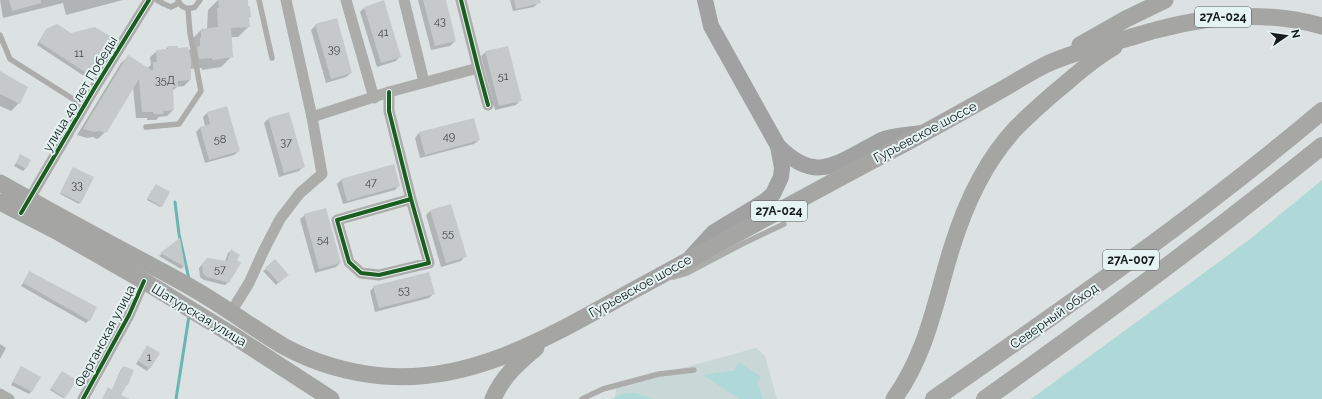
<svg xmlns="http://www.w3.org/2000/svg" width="1322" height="399" font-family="Raleway,sans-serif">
  <rect width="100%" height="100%" fill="#dce2e2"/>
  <polygon fill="#c9d8d7" points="756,348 765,356 777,399 615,399 616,386"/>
  <g fill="#aed9d8">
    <polygon points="1322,180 1322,399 1031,399 1249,240"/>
    <polygon points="739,362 761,377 756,384 759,387 763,399 740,399 703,375 729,371 734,371"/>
    <polygon points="626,393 636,393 654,399 611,399 619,395"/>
  </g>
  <g fill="#0003">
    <polygon points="0,0 123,0 66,15 63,3 3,18"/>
    <polygon points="218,0 247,0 250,17 248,18 249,26 238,37 230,37 232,56 221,67 202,70 202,68 190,69 190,80 184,86 177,87 172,91 173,110 167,116 159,117 156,120 147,120 147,118 136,118 133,87 106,131 99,138 97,139 93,137 87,138 77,135 121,63 128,57 147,68 151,65 150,57 157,51 165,50 168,47 188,52 191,48 191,40 201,30 207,29 208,10"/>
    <polygon points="418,0 445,0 455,41 450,46 431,50"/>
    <polygon points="510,0 536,0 537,4 534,7 513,11"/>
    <polygon points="364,8 400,56 396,61 377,67 360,12"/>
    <polygon points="316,25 351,73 346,77 326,83 311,30"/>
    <polygon points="47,30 70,34 87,73 84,76 37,45 44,33"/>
    <polygon points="486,52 520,100 516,105 495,110 481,56"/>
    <polygon points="0,72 19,103 11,111 0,106"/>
    <polygon points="207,113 239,151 234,155 205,163 196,132 200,128 205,126 203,117"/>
    <polygon points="268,119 303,167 299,171 279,177 264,123"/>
    <polygon points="419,133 479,140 474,144 420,158 415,138"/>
    <polygon points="21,155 26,168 23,171 14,166"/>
    <polygon points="72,169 93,177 79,204 60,194"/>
    <polygon points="341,180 399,185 395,190 343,204 337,184"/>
    <polygon points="155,186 161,206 160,207 147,200"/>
    <polygon points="430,211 465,256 461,261 441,267 426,215"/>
    <polygon points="305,215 340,263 336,267 315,273 300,219"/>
    <polygon points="179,240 184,266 181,269 159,256"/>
    <polygon points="231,251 236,261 228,282 225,285 204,280 200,277 199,268 204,262 225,262 228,253"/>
    <polygon points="266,269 285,277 276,285 263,271"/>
    <polygon points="29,273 89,320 86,323 21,286"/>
    <polygon points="374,287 433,294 429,298 375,312 370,291"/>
    <polygon points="0,344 6,348 0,359"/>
    <polygon points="147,347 149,368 147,371 136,364"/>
    <polygon points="21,367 31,392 29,394 11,385 19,370"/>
    <polygon points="123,367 118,399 102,399 108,389 112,390 121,369"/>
    <polygon points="61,373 64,397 63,398 50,390"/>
  </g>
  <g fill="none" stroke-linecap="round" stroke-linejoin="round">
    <g stroke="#6bb5b4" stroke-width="3">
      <polyline points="175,202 179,234 189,279"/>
      <polyline points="176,399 189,316"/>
    </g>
  </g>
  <g fill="#c5c9c9">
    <polygon points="9,0 41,0 41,3 12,11"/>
    <polygon points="218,0 248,0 248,6 250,6 251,17 249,17 250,27 231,28 233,57 213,60 212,58 199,59 197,47 200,46 200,38 201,38 201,29 218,27 217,8 219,8"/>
    <polygon points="384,0 401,57 381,63 364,7"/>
    <polygon points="423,0 446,0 456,41 435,46"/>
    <polygon points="514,0 540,0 541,3 516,9"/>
    <polygon points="337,18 352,73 331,79 315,24"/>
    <polygon points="57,24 71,33 95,27 112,37 88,74 39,42 46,29"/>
    <polygon points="168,46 178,46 178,48 188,47 191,60 191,80 178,81 178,87 173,87 174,110 163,111 164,114 154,114 153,112 142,112 139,79 107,132 104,133 100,131 94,132 83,129 128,55 153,71 153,62 157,62 156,50 168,49"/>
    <polygon points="508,46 522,101 499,106 485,51"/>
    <polygon points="0,71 28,87 20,104 0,94"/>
    <polygon points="227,106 240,151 209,160 200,127 210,124 207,112"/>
    <polygon points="289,112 305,167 284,173 268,118"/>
    <polygon points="474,118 480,140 425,155 419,132"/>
    <polygon points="20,154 31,160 26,169 16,163"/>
    <polygon points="394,164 400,186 347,201 341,179"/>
    <polygon points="73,167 94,177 81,203 60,193"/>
    <polygon points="156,184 170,192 162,207 147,198"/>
    <polygon points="451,204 467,257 446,263 430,210"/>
    <polygon points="326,208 341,263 319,269 304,214"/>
    <polygon points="180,238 185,267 160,253"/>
    <polygon points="231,249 240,255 237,260 241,263 229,283 207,277 203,274 202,264 207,258 227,261"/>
    <polygon points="275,259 289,275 279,283 265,268"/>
    <polygon points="29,271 97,307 90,321 23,283"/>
    <polygon points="429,272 435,294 379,308 373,286"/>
    <polygon points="147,345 160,353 150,369 138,361"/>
    <polygon points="21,366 41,377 32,392 13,382"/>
    <polygon points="123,366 134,370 128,385 127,385 121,395 130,399 102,399 108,387 112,390"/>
    <polygon points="62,371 77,380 65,398 51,389"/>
  </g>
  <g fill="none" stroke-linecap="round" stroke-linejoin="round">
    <g stroke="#acacab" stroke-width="5.5">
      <polyline points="157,0 164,4 171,7 179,3"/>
      <path d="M178 0C181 8 188 10 195 7L200 0"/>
      <polyline points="259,0 272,58"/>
      <polyline points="0,35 10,59 84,106"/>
      <polyline points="146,127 179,124 201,91 190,33 188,9"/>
      <polyline points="673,277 687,273 742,244 784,224"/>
      <polyline points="582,399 603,389 659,374 694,370"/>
    </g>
    <g stroke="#acacab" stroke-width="11">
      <polyline points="346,0 374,98"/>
      <polyline points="404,0 424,82"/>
      <polyline points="461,0 478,68 488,105"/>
      <polyline points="389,92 389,111 411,199 429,263 379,275 361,273 349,262 337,220 411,199"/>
      <polyline points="312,117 389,92 478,68"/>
      <polyline points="26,205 94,89 149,0"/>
      <polyline points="231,312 249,283 264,250 280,219 300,193 322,174 312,117 286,0"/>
      <polyline points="0,394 9,399"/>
      <polyline points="83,399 129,315 144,281"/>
    </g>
    <g stroke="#a1a1a1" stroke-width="16">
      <path d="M705 0 711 26 778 146C811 179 829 169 865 149 871 146 878 141 884 139 895 135 909 135 920 133"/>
      <polyline points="691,257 714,232 765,201 773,194 781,177 782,168 778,146"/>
    </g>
    <g stroke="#a5a5a4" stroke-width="17">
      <polyline points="1080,45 1126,19 1165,0"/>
      <path d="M0 183C32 201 64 219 96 236 128 254 161 270 192 288 224 306 254 329 285 347 315 363 349 373 383 376 475 384 557 332 634 290 722 242 809 194 898 147 930 130 962 112 994 94 1011 85 1027 74 1045 65 1068 54 1096 47 1121 40 1133 37 1144 33 1156 30 1210 15 1268 11 1322 26"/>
      <polyline points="0,202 60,233 144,281 234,336 331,399"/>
      <path d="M493 399C502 377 518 363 536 348"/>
      <path d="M894 399C928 351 935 301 952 247 965 205 986 160 1016 128 1032 112 1049 97 1066 83 1081 70 1097 57 1114 47"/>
    </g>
    <g stroke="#a7a7a6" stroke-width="18">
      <path d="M934 399C1066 307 1199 215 1322 111"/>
      <path d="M985 399C1100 318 1212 234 1322 146"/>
    </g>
    <g stroke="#e5f3f3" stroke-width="6">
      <g id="cycleway">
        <polyline points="461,0 478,68 488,105"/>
        <polyline points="389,92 389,111 411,199 429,263 379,275 361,273 349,262 337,220 411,199"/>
        <polyline points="21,213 94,89 149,0"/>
        <polyline points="83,399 129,315 144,281"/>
      </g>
    </g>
    <use href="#cycleway" stroke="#1b5e20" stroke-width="4"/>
  </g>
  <g text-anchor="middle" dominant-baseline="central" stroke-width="4" stroke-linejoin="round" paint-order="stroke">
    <g font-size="11" fill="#444848">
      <text x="440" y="21">43</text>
      <text x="383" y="32">41</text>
      <text x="334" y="49">39</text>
      <text x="79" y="53">11</text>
      <text x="503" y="76">51</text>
      <text x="165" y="80">35Д</text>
      <text x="449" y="136">49</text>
      <text x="220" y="139">58</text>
      <text x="286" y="142">37</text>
      <text x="371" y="182">47</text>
      <text x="77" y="185">33</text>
      <text x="448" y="233">55</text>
      <text x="323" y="239">54</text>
      <text x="220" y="269">57</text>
      <text x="404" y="290">53</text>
      <text x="149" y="357">1</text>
    </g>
    <g fill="#e5f3f3" stroke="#545c5c" stroke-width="1">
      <rect x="1195" y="7" width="56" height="20" rx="3"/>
      <rect x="751" y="201" width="56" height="20" rx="3"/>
      <rect x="1103" y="250" width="56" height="20" rx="3"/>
    </g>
    <g font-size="12" font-weight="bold" fill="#161b1b">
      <text x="1223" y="17">27А-024</text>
      <text x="779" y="211">27А-024</text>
      <text x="1131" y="260">27А-007</text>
    </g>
    <g font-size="13" fill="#161b1b" stroke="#e5f3f3">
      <text transform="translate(80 94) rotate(-59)">улица 40 лет Победы</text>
      <text transform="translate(925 132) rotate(-28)">Гурьевское шоссе</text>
      <text transform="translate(640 286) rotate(-29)">Гурьевское шоссе</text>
      <text transform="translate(199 315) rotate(31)">Шатурская улица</text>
      <text transform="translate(1054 316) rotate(-35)">Северный обход</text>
      <text transform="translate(105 336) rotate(-62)">Ферганская улица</text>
    </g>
  </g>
  <g transform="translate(1286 36) rotate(77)" stroke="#e5f3f3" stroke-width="3" paint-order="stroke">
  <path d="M0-3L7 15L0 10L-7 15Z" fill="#161b1b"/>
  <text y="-6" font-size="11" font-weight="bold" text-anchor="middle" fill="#161b1b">N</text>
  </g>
</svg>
